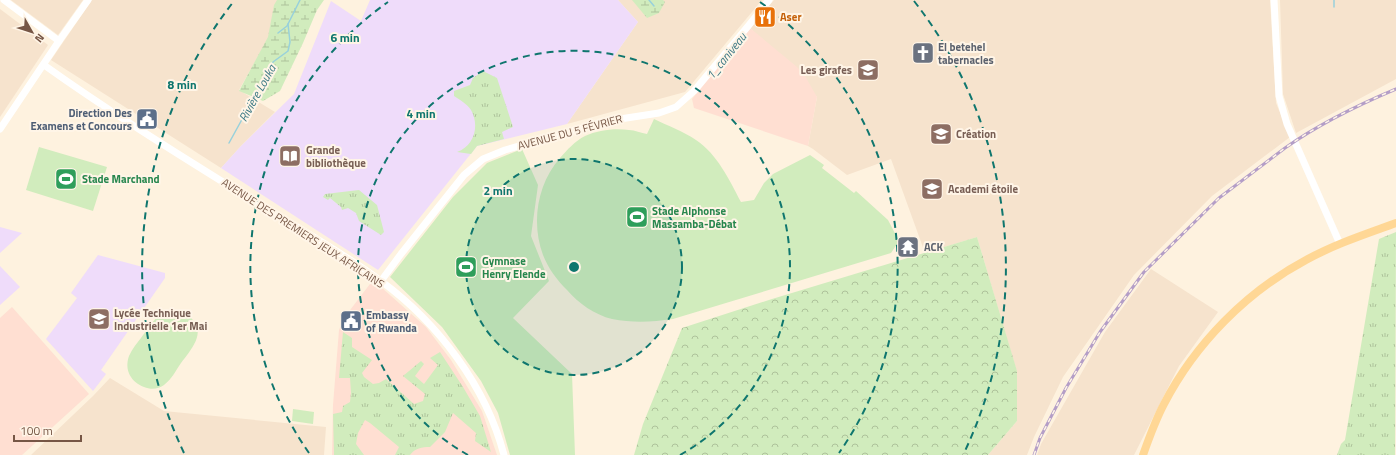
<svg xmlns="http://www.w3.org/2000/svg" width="1396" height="455" font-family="'Titillium Web',sans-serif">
  <defs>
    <pattern id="grass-tufts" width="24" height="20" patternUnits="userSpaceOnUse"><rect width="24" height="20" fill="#d1ecbd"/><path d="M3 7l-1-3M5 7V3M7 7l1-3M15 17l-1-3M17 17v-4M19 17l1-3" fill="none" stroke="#aec29b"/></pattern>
    <pattern id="forest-crowns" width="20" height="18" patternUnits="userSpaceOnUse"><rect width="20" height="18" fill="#d1ecbd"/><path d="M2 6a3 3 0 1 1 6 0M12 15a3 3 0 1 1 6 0" fill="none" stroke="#aec29b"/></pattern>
    <pattern id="wetland-marsh" width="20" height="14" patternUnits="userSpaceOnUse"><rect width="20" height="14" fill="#d1ecbd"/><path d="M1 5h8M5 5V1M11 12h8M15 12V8" fill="none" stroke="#aec29b"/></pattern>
  </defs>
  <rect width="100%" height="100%" fill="#fef2df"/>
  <g fill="#f6e3cd">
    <polygon points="11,0 83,0 58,35"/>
    <polygon points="92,0 290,0 239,90 275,112 241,146 221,168 51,60"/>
    <polygon points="618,0 762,0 685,92 567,124 638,22"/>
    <polygon points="774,0 1270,0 1276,103 1290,137 1212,196 1134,275 1063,377 1034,437 1027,455 988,455 1017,421 1017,372 977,237 925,253 891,159 847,175 813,149 808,146 817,97 750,28"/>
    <polygon points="1280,0 1396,0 1396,79 1296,133 1283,94"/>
    <polygon points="0,9 48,45 0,117"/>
    <polygon points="1151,269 1218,312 1179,366 1134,455 1037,455 1041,444 1105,332"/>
    <polygon points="110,378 164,411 326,427 324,455 31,455 93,396"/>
  </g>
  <g fill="#ffdfd2">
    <polygon points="750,28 797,67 805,76 817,97 808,146 694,108 692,99"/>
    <polygon points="373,280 426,327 451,360 482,411 497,455 332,455 333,405 339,330 344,318"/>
    <polygon points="12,307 89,394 22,455 0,455 0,318"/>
  </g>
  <g fill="#efdcfa">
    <polygon points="370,0 618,0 638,22 567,124 477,146 378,270 221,168 241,146 294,94 331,1 361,21"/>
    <polygon points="0,227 22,233 0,253"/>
    <polygon points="98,255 165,273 165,278 101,370 106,374 93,391 46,339 77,298 71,293"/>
    <polygon points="0,266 20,287 0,305"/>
  </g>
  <g fill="url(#grass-tufts)">
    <path d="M483 71 497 78 513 127 502 132 504 139 477 146 471 154 457 152C474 146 480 126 471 110 467 104 460 100 454 96V91L470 85 473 78Z"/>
    <polygon points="359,190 377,205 384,232 381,235 359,221 356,213 348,208 342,210 341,207 330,198 328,200 323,197 325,194"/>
    <polygon points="1396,232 1395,455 1337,455 1341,444 1345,440 1379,239"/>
    <path d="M343 332 352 338V347L372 360 362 373 364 377 373 384 379 383 386 379 414 404 423 401 425 394 403 376 421 361 424 364 415 376 424 384 438 365 430 358 440 352 463 387 480 416 491 452 475 441 476 433 453 413 445 432 430 447C422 447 415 448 410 455H395L399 447 370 423 365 420 358 433 356 444 364 455H334L333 414 342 412 343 406 350 402 351 393 350 378H339Z"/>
  </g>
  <polygon fill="url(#forest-crowns)" points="977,237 1017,371 1017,421 988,455 634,455 643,424 682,328 772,299"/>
  <g fill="url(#wetland-marsh)">
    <polygon points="277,0 324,0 317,10 303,43 280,91 263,101 239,91 268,37 274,5"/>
    <polygon points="632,0 663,0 665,2 659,13 647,18"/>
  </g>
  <g fill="#d1ecbd">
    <path d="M654 119C668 126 683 131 696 140 717 154 729 179 741 202L754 200 764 183 773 174 810 155 824 165 822 168 854 193 856 191 888 220 899 241 891 253 673 319C652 322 633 323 612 319 595 315 578 303 567 290 557 280 548 268 543 255 531 223 537 184 560 158 567 150 575 141 585 136 598 130 615 128 629 130 635 130 641 133 647 134Z"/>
    <polygon points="39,147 107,167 93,211 26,190"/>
    <polygon points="522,149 538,185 531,236 549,281 513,318 572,374 575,455 510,455 498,413 481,381 442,327 390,277 453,197 487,163"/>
    <path d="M172 310C179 310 185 313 191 318 207 332 191 350 181 363 176 370 172 379 164 385 159 389 151 390 144 387 131 382 124 370 129 356 132 349 137 343 141 338 151 325 155 314 172 310Z"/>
    <polygon points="293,409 314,412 313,424 292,421"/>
  </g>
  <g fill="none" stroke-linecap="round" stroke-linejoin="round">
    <g stroke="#98d1db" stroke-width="1.5">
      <polyline points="649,0 654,6"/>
      <polyline points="1334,0 1334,7"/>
      <polyline points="278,33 287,26 300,0"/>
      <polyline points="229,143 251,103 267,77 273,62 288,51 290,42 288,24"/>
    </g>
    <g stroke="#fff" stroke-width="7">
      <polyline points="4,0 59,41"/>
      <polyline points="1274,0 1279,96 1287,124 1340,244"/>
      <path d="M44 65C107 110 173 151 239 192 286 221 336 248 381 281 438 323 486 386 504 455"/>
      <polyline points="0,129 59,41 88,0"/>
      <polyline points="381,281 401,254 464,175 483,159 505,150 607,121 659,113 676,107 694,91 749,25 769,0"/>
    </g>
    <path stroke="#ffd795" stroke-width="8" d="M1143 455C1149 438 1155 421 1164 404 1195 344 1246 292 1306 260 1335 244 1366 234 1396 223"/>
    <g stroke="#b49ec7" stroke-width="3">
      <path id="rail" d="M1034 455 1040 438 1066 388 1100 332 1144 272 1219 198 1285 148C1319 124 1358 105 1396 89"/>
    </g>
    <use href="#rail" stroke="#fff5e7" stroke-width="1.5" stroke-dasharray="4.5" stroke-linecap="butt"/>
  </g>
  <circle cx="574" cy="267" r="108" fill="#0f766e" fill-opacity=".12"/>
  <g fill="none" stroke="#0f766e" stroke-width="2" stroke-dasharray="7 5">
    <circle cx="574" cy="267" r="108"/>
    <path d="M468 455A216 216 0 1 1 680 455"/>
    <path d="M309 453A324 324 0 0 1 388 2M760 2A324 324 0 0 1 839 453"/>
    <path d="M184 453A432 432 0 0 1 234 1M914 1A432 432 0 0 1 964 453"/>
  </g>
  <defs>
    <g id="restaurant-square" transform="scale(1.15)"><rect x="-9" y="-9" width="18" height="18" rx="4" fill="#e8710a" stroke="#fff5e7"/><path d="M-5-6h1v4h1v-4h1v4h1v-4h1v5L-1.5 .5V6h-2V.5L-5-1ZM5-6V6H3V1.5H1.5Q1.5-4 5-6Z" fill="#fff"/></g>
    <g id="church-square" transform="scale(1.15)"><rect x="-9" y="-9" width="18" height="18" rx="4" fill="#6b7280" stroke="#fff5e7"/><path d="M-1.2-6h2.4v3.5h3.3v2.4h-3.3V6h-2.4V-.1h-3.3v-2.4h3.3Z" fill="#fff"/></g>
    <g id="school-square" transform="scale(1.15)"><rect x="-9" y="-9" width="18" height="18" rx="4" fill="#8d6e63" stroke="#fff5e7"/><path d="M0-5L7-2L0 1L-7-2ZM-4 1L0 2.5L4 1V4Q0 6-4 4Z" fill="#fff"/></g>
    <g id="civic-square" transform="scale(1.15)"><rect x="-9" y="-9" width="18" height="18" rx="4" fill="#5c6f8a" stroke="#fff5e7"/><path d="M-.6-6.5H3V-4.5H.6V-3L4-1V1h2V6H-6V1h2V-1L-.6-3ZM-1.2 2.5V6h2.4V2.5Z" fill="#fff"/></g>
    <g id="library-square" transform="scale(1.15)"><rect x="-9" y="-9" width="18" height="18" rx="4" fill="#8d6e63" stroke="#fff5e7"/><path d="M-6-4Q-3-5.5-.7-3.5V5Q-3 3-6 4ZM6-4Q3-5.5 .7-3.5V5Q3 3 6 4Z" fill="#fff"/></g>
    <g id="stadium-square" transform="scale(1.15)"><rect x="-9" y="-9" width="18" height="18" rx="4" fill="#2e9e5b" stroke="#fff5e7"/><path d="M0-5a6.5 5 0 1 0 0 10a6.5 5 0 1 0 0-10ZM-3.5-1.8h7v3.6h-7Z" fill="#fff"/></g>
    <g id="temple-square" transform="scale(1.15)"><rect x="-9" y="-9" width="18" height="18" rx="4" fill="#6b7280" stroke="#fff5e7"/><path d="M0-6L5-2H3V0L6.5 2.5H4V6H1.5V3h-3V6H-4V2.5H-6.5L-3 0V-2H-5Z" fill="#fff"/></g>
  </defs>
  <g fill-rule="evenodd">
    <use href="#restaurant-square" x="765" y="17"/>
    <use href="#church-square" x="923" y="53"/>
    <use href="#school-square" x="868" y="70"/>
    <use href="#civic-square" x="147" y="119"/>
    <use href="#school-square" x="941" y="134"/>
    <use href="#library-square" x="290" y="156"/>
    <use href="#stadium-square" x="66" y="179"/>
    <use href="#school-square" x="932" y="189"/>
    <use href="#stadium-square" x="637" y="217"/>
    <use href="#temple-square" x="908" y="247"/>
    <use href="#stadium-square" x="466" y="267"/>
    <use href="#school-square" x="99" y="319"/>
    <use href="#civic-square" x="351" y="321"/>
  </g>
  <g text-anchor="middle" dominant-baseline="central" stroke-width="4" stroke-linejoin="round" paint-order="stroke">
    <g font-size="11" font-weight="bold" fill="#c56008" stroke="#fff5e7" text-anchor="start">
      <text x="780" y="17">Aser</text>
    </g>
    <g font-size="11" font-weight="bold" fill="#5b616d" stroke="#fff5e7" text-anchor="start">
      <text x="938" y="47">El betehel<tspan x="938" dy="13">tabernacles</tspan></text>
      <text x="924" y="247">ACK</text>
    </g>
    <g font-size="11" font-weight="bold" fill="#785e54" stroke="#fff5e7" text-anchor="start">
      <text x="852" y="70" text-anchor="end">Les girafes</text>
      <text x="956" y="134">Création</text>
      <text x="306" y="150">Grande<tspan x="306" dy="13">bibliothèque</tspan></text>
      <text x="948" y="189">Academi étoile</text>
      <text x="114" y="313">Lycée Technique<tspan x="114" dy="13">Industrielle 1er Mai</tspan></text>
    </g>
    <g font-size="11" font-weight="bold" fill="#4e5e75" stroke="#fff5e7" text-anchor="end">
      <text x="132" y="113">Direction Des<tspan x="132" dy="13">Examens et Concours</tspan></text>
      <text x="366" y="315" text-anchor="start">Embassy<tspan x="366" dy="13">of Rwanda</tspan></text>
    </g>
    <g font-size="11" fill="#765645" stroke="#fff5e7">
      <text transform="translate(570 132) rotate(-15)">AVENUE DU 5 FÉVRIER</text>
      <text transform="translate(303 233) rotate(33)">AVENUE DES PREMIERS JEUX AFRICAINS</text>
    </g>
    <g font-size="11" font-weight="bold" fill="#27864d" stroke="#fff5e7" text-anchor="start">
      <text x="82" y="179">Stade Marchand</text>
      <text x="652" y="211">Stade Alphonse<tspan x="652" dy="13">Massamba-Débat</tspan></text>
      <text x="482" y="261">Gymnase<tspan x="482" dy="13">Henry Elende</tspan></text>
    </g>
    <g font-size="12" font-style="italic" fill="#3b7884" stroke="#fff5e7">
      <text transform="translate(726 56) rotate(-51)">1_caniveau</text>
      <text transform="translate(257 93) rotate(-61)">Rivière Louka</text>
    </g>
  </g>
  <circle cx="574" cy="267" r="6" fill="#0f766e" stroke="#fff5e7" stroke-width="2"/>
  <g font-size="12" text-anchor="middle" font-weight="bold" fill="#0f766e" stroke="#fff5e7" stroke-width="4" stroke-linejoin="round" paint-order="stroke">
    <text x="345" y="42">6 min</text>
    <text x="182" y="89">8 min</text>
    <text x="421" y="118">4 min</text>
    <text x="498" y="195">2 min</text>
  </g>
  <g transform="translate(32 32) rotate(129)" stroke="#fff5e7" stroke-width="3" paint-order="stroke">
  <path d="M0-3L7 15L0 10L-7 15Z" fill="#765645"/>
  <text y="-6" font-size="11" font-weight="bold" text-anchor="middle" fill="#765645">N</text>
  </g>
  <path d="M14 435v6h67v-6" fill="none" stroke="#765645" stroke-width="2"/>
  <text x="20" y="435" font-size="12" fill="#765645" stroke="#fff5e7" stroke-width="3" paint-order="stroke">100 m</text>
</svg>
